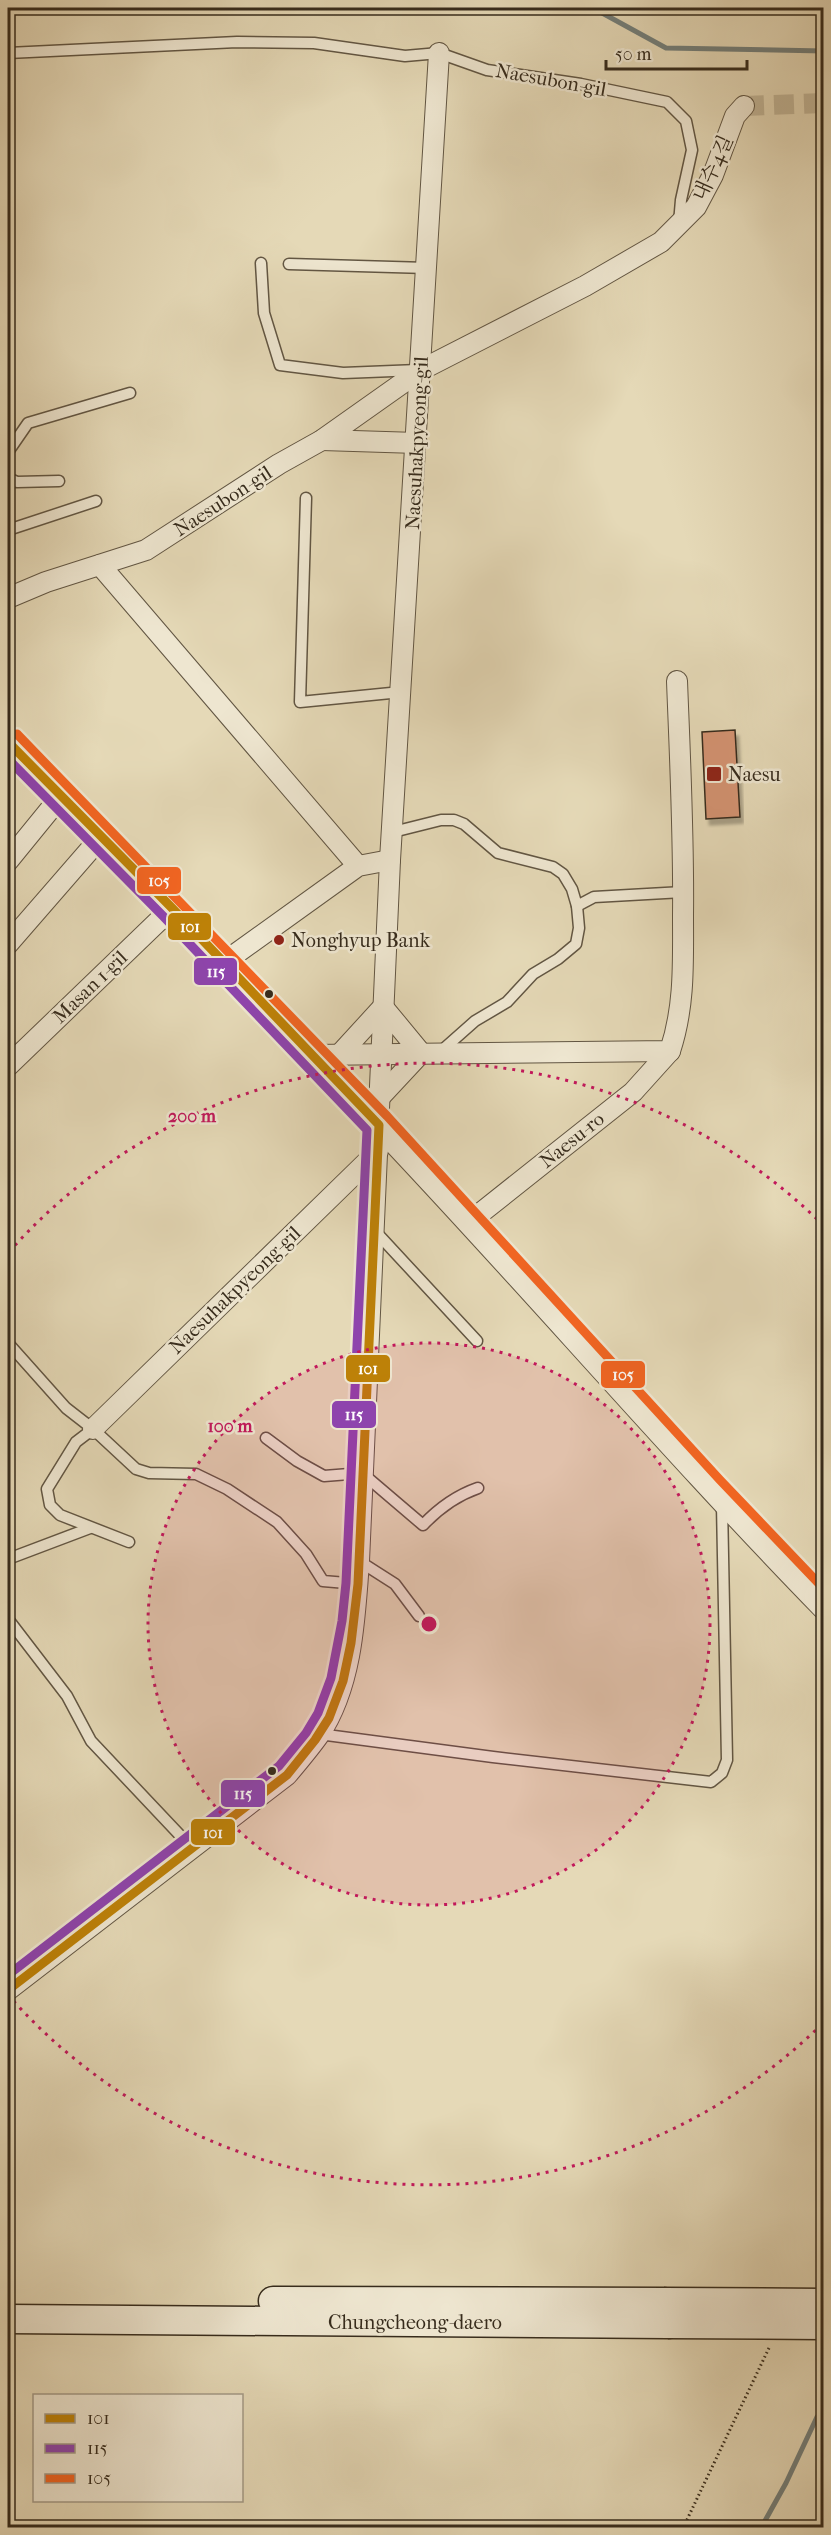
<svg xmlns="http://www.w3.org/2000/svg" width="831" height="2535" font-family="'IM FELL French Canon','Noto Serif KR',serif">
  <defs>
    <filter id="shadow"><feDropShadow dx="3.5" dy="6" stdDeviation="1.5" flood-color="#0004"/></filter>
  </defs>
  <rect width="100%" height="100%" fill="#e5d9b7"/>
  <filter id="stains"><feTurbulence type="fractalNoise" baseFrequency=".00333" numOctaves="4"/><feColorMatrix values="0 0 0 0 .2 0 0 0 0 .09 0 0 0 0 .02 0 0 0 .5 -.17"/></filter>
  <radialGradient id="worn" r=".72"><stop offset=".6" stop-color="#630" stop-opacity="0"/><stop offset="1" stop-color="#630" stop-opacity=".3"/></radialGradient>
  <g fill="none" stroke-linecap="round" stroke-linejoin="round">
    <g stroke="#737f7b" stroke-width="5">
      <polyline points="593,8 666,48 824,51"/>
      <polyline points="761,2528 786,2483 817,2417 824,2411"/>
    </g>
  </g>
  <polygon fill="#d49372" stroke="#362b1c" stroke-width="1.5" filter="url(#shadow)" points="735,730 740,817 706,819 702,732"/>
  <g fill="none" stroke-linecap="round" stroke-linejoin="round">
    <polyline stroke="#c2b698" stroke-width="20" stroke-dasharray="20 10" stroke-linecap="butt" points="744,106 824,103"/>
    <g stroke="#625643" stroke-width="13">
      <g id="service">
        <polyline points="8,53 237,42 314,43 405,56 439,53 487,70 581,84 667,102 686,121 692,150 681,200 679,223"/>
        <polyline points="261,263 264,313 280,365 343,373 418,370"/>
        <polyline points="289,264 427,268"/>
        <polyline points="8,452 28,423 130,393"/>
        <polyline points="8,478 17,482 59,481"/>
        <polyline points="306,498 300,702 401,692"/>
        <polyline points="8,530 96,501"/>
        <polyline points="393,832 441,820 454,820 464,824 498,853 553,867 563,874 572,889 577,906 579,928 576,944 558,959 533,974 507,1002 475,1021 440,1052"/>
        <polyline points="577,906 594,897 683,892"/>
        <polyline points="375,1231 477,1341"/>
        <polyline points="8,1343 66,1408 93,1429 136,1469 149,1473 196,1474 227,1489 277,1522 306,1554 323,1581 358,1584"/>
        <polyline points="93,1429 76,1442 47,1489 50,1505 60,1515 129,1542"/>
        <path d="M266 1438 297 1461 324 1476 362 1473 423 1525C439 1508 455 1496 478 1488"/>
        <polyline points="8,1559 90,1528"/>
        <polyline points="359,1561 395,1584 419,1616"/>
        <polyline points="8,1619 67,1696 91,1741 192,1848"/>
        <polyline points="319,1734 493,1757 711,1782 722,1773 727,1760 722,1505"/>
      </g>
    </g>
    <g stroke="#625643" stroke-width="22">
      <g id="minor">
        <polyline points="322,440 417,443"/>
        <polyline points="100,565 358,866"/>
        <polyline points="8,598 46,582 146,550 279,464 322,440 421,370 585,286 661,242 696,207 713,175 735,116 744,106"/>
        <polyline points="8,861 61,796"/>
        <polyline points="8,944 101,837"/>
        <polyline points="223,963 358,866 390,860"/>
        <polyline points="340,1054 383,1007 421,1053 380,1097"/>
        <path d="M312 1055 670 1051C685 1006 683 961 683 915 684 837 680 759 677 681"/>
        <polyline points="8,1066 172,908"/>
        <polyline points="468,1223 633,1092 670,1051"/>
        <polyline points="93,1429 378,1151"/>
        <path d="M8 1990 287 1775C298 1762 309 1749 319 1735 352 1686 355 1619 359 1561L390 860 439 53"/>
      </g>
    </g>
    <g stroke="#625643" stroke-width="26">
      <path id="tertiary" d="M8 742C132 868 256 995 378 1124 529 1283 671 1450 824 1607"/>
    </g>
    <g stroke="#362b1c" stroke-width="31">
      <g id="secondary">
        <polyline points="273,2301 664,2302"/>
        <polyline points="8,2319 668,2324"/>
      </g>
    </g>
    <polyline stroke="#362b1c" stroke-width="3" stroke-dasharray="1.5 3" stroke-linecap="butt" points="683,2528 769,2348"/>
    <use href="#service" stroke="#eee6d0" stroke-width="10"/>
    <use href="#minor" stroke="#eee6d0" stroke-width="20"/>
    <use href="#tertiary" stroke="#eee6d0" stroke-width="24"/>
    <use href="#secondary" stroke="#eee6d0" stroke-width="28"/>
    <g stroke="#362b1c" stroke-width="31" stroke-linecap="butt">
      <g id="secondary-bridge">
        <polyline points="664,2302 824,2303"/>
        <polyline points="668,2324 824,2325"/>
      </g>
    </g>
    <use href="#secondary-bridge" stroke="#eee6d0" stroke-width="28"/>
    <g stroke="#eee6d0" stroke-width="14">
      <polyline id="bus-1" points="8,742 172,908 379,1125 358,1584 351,1643 343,1681 329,1718 315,1740 287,1775 8,1990"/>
    </g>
    <g stroke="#eee6d0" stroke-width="14">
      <polyline id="bus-2" points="8,759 163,916 367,1130 346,1583 342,1621 331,1678 318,1713 306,1733 279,1766 8,1975"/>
    </g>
    <g stroke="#eee6d0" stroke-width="14">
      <polyline id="bus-3" points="17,734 387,1116 720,1480 824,1589"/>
    </g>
    <use href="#bus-1" stroke="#bd8108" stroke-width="9"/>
    <use href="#bus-2" stroke="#8e44ad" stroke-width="9"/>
    <use href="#bus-3" stroke="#f26522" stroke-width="9"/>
  </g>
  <circle cx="429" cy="1624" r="281" fill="#c2185b" fill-opacity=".12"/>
  <g fill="none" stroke="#c2185b" stroke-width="3" stroke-dasharray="3 6">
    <circle cx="429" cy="1624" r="281"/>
    <path d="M822 2024A561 561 0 0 1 9 1996M9 1252A561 561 0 0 1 822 1224"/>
  </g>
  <g fill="#8f2418" stroke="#eee6d0" stroke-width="2">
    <rect x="706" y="766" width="16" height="16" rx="3"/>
    <circle cx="279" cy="940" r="6"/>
  </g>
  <g fill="#362b1c" stroke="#eee6d0" stroke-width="2">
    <circle cx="269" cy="994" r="5"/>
    <circle cx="272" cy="1771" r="5"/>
  </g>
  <g text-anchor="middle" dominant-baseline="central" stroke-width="5" stroke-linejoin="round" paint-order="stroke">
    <g font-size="20" fill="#362b1c" stroke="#eee6d0">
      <text transform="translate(551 80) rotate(10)">Naesubon-gil</text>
      <text transform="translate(713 168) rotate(-66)">내수4길</text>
      <text transform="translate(417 443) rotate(-87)">Naesuhakpyeong-gil</text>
      <text transform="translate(223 501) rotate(-33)">Naesubon-gil</text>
      <text transform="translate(90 987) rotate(-44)">Masan 1-gil</text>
      <text transform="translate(572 1140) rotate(-39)">Naesu-ro</text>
      <text transform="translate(235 1290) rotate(-44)">Naesuhakpyeong-gil</text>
      <text x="415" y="2322">Chungcheong-daero</text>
    </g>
    <g font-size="20" fill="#362b1c" stroke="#eee6d0" text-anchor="start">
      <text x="728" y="774">Naesu</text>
      <text x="291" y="940">Nonghyup Bank</text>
    </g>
  </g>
  <circle cx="429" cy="1624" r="9" fill="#c2185b" stroke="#eee6d0" stroke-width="3"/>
  <g font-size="18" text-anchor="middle" font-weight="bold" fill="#c2185b" stroke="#eee6d0" stroke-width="5" stroke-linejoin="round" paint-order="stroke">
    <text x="192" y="1122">200 m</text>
    <text x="230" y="1432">100 m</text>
  </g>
  <g stroke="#eee6d0" stroke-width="2">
    <rect x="136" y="866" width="46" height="29" rx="6" fill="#f26522"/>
    <rect x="167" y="912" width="45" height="29" rx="6" fill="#bd8108"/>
    <rect x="193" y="957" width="45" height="29" rx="6" fill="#8e44ad"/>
    <rect x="345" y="1354" width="46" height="29" rx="6" fill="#bd8108"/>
    <rect x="600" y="1360" width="46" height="29" rx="6" fill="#f26522"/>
    <rect x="331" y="1400" width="46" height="29" rx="6" fill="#8e44ad"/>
    <rect x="220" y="1779" width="46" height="29" rx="6" fill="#8e44ad"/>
    <rect x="190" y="1818" width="46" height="28" rx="6" fill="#bd8108"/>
  </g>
  <g font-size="16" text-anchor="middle" font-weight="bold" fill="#fff">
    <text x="159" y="886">105</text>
    <text x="190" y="932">101</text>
    <text x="216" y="977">115</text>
    <text x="368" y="1374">101</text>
    <text x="623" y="1380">105</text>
    <text x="354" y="1420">115</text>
    <text x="243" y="1799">115</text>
    <text x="213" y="1838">101</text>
  </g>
  <rect width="831" height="2535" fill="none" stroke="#e5d9b7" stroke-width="30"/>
  <rect x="9" y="9" width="813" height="2517" fill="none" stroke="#362b1c" stroke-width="3"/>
  <rect x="15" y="15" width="801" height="2505" fill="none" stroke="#362b1c" stroke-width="1.5"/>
  <rect x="33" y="2394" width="210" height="108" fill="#eee6d0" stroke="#a49b88" stroke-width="1.5"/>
  <rect x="45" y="2414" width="30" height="9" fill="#bd8108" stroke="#a49b88" stroke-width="1.5"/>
  <text x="87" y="2424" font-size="18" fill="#362b1c">101</text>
  <rect x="45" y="2444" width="30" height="9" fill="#8e44ad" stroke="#a49b88" stroke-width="1.5"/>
  <text x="87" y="2454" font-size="18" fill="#362b1c">115</text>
  <rect x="45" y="2474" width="30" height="9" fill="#f26522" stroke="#a49b88" stroke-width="1.5"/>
  <text x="87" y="2484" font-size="18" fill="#362b1c">105</text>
  <path d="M606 60v9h141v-9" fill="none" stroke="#362b1c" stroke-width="3"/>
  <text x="615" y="60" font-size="18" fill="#362b1c" stroke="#eee6d0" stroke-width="4.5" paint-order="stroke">50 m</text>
  <rect width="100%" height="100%" filter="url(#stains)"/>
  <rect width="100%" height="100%" fill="url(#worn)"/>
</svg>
